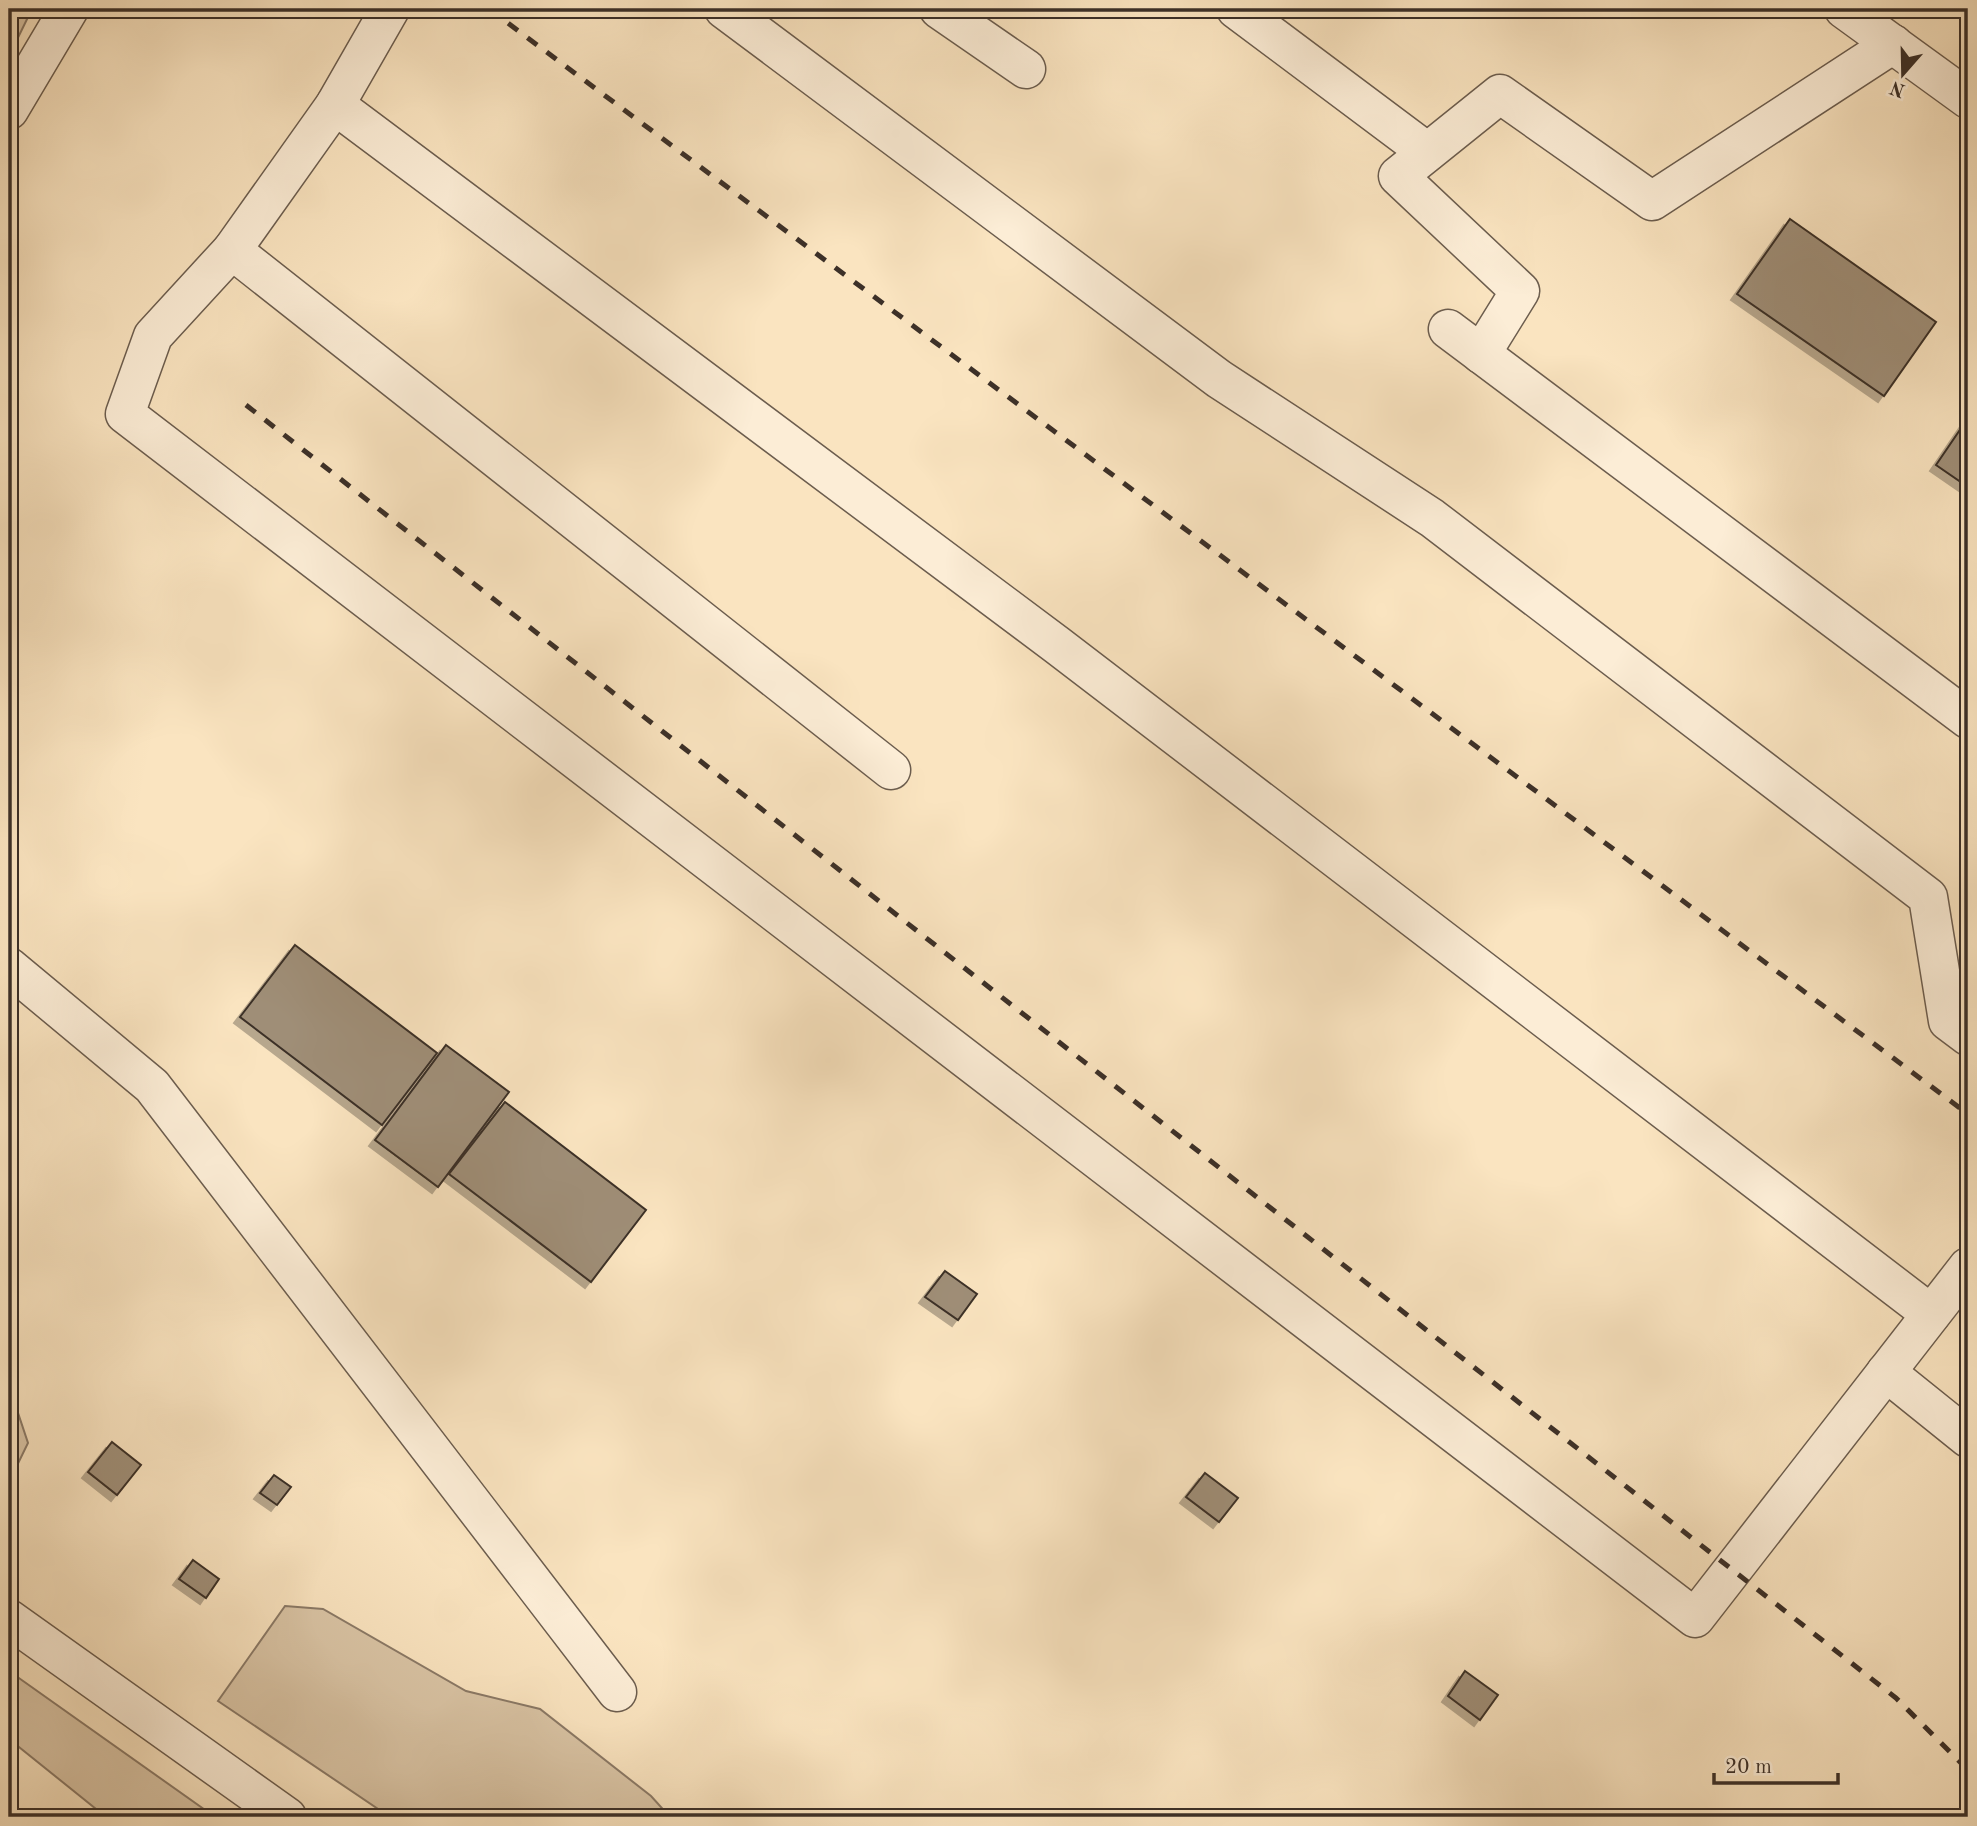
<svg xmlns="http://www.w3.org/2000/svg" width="1977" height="1826" font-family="'Old Standard TT',serif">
  <defs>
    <filter id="shadow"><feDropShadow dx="-6" dy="6" stdDeviation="0" flood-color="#0004"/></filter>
  </defs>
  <rect width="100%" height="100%" fill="#fae4c0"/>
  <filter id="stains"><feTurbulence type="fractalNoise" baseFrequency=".00286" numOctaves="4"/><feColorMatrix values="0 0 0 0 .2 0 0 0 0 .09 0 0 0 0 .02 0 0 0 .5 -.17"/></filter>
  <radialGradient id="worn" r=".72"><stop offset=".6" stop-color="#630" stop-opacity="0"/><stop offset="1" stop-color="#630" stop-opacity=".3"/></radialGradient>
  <g fill="#dac5a6" stroke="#8b7a67" stroke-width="2">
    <polygon points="9,9 32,9 9,56"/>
    <polygon points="9,1407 18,1413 28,1443 9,1482"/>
    <polygon points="285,1606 323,1609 466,1691 540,1709 651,1796 670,1817 390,1817 218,1701"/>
    <polygon points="9,1671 215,1817 106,1817 9,1739"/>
  </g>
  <g fill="#9f8e77" stroke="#3c3028" stroke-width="2" filter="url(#shadow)">
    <polygon points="1790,219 1936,322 1884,396 1737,294"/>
    <polygon points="1968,418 1968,487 1936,465"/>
    <polygon points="295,945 437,1053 382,1125 240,1017"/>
    <polygon points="446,1045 509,1092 438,1187 375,1140"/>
    <polygon points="505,1102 646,1210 591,1282 449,1174"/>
    <polygon points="945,1271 977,1294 958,1320 925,1297"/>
    <polygon points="112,1442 141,1465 117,1495 88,1472"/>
    <polygon points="1205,1473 1238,1498 1219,1522 1186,1497"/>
    <polygon points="274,1475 291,1487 277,1505 260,1493"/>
    <polygon points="193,1560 219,1579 206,1598 179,1579"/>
    <polygon points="1465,1671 1498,1695 1480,1720 1448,1696"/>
  </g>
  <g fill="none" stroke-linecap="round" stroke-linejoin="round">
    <g stroke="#6c5d4e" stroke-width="41">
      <g id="minor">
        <polyline points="390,9 335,105 232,250 153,336 125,414 1695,1618 1968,1267"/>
        <polyline points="724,9 1219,379 1432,518 1928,897 1948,1021 1968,1036"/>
        <polyline points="939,9 1026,69"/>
        <polyline points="1236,9 1427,152"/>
        <polyline points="1844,9 1968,99"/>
        <polyline points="335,105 1057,645 1931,1314"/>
        <polyline points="9,110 69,9"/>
        <polyline points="232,250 891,770"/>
        <polyline points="1448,329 1968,719"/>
        <polyline points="1481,354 1520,291 1398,176 1500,94 1652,201 1893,44"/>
        <polyline points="9,967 152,1086 617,1692"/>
        <polyline points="1886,1372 1968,1438"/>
        <polyline points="9,1619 287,1817"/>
      </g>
    </g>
    <use href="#minor" stroke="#fcedd6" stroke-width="38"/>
    <g stroke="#3c3028" stroke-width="5" stroke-dasharray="12 12" stroke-linecap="butt">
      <polyline points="489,9 1968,1114"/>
      <polyline points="246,405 1896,1698 1968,1770"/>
    </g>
  </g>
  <rect width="1977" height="1826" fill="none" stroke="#fae4c0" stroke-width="35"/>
  <rect x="10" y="10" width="1956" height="1805" fill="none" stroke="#3c3028" stroke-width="3.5"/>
  <rect x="18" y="18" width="1942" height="1791" fill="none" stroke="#3c3028" stroke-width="2"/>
  <g transform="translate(1903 74) rotate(200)" stroke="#fcedd6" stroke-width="5" paint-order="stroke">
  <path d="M0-5L12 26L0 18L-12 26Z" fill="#3c3028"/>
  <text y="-10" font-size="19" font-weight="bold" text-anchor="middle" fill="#3c3028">N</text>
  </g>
  <path d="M1714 1773v10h124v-10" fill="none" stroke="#3c3028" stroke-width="3.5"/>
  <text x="1725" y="1773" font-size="21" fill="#3c3028" stroke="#fcedd6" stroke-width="5" paint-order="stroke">20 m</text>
  <rect width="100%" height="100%" filter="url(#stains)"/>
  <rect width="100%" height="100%" fill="url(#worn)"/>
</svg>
